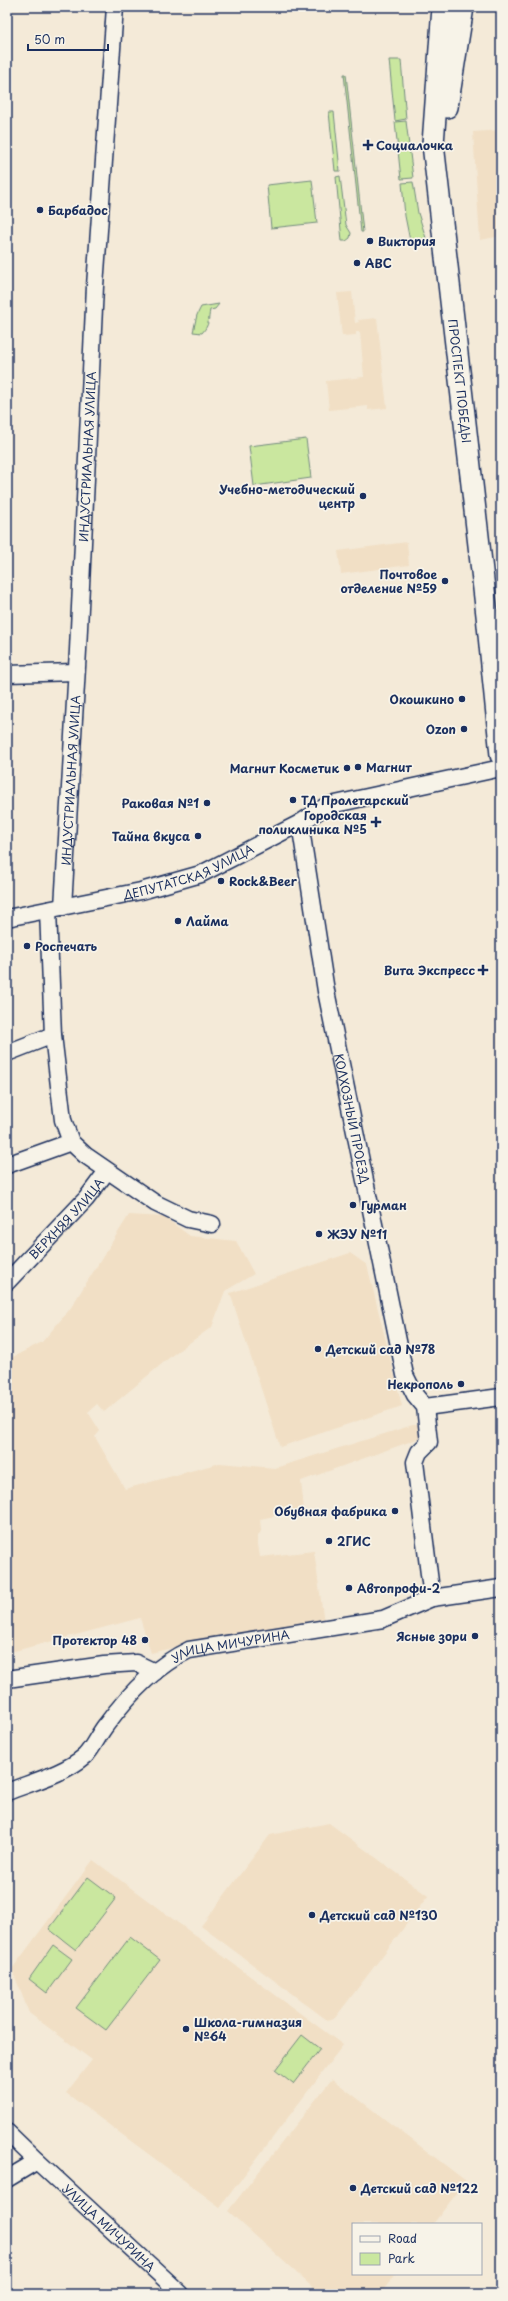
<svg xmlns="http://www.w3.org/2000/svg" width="508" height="2301" font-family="'Playpen Sans',sans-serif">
  <rect width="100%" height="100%" fill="#f4ead8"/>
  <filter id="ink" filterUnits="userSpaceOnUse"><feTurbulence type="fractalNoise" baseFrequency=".025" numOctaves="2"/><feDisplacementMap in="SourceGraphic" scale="8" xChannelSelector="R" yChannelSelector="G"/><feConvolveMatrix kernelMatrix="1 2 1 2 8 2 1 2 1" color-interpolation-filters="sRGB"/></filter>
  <g filter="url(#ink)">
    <g fill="#f1dfc5">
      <polygon points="501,130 501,236 480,240 473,132"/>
      <polygon points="352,292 355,323 359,322 358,320 377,318 387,408 368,410 368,406 329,410 326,381 364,377 360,332 356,332 356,335 342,336 337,293"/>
      <polygon points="407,542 409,565 341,574 338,551"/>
      <polygon points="129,1215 164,1217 190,1236 236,1241 254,1274 225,1291 212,1327 175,1353 104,1412 97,1404 88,1412 100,1431 95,1437 125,1489 220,1463 275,1468 413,1425 418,1425 420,1438 301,1481 304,1510 260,1519 261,1531 257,1538 260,1557 314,1551 324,1622 192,1643 151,1653 140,1618 7,1653 7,1360 42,1342 70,1309"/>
      <polygon points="350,1253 367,1265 402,1406 280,1447 230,1293"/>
      <polygon points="329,1823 428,1896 335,2018 327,2020 201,1926 270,1835"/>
      <polygon points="93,1860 343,2045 220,2207 66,2093 92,2060 29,2013 12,1969"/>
      <polygon points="332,2079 466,2181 433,2224 353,2224 353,2274 396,2274 380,2294 320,2294 228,2211"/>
    </g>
    <g fill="#cae79f" stroke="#728b7e">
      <polygon points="389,60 401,60 406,119 395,121"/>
      <polygon points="344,74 346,74 363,232 361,232"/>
      <polygon points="329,112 334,112 340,171 335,171"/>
      <polygon points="406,121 413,178 401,179 395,122"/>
      <polygon points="340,176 346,225 351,233 350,238 346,241 342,241 336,177"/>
      <polygon points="312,180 317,223 271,228 267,185"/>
      <polygon points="413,182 418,213 426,238 411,246 405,216 402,183"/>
      <path d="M219 304 215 309 210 310C208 320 210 324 202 333L193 332 197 315 201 307Z"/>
      <polygon points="306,439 311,478 254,486 249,446"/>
      <polygon points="88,1877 116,1898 76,1950 49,1929"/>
      <polygon points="130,1937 160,1960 106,2030 76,2008"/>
      <polygon points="53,1945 72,1959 47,1993 29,1979"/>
      <polygon points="302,2035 320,2049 293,2084 275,2070"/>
    </g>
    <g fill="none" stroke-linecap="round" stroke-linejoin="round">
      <g stroke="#1b2f5e" stroke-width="19">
        <g id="minor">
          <polyline points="7,674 76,672"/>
          <path id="s1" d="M300 823 326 991 405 1375 415 1395 425 1407 429 1442 419 1452 415 1462 432 1598"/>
          <path id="s2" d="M63 907 78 650 95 286 115 7"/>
          <polyline points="48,910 53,1035 63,1120 71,1142 85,1155 155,1203 188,1219 212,1224"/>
          <path id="s3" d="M7 918 141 891 201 874 300 823 326 806 501 768"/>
          <polyline points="7,1053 53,1035"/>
          <polyline points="7,1165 71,1142"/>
          <path id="s4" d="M7 1282 86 1199 107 1171"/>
          <polyline points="425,1407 501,1397"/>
          <polyline points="7,1679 104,1665 136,1663 155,1672"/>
          <path id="s5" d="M7 1792C32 1782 64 1774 85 1756 93 1748 98 1735 106 1725 128 1695 155 1666 189 1650L383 1619 432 1598 501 1588"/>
          <polyline points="7,2132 37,2161 7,2179"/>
          <path id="s6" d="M37 2161 181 2294"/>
        </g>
      </g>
      <g stroke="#1b2f5e" stroke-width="24">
        <g id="major">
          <path id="s7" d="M443 7 433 144 487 615 501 755"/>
          <polyline points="447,107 463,7"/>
        </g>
      </g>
      <use href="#minor" stroke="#f7f3e8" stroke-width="16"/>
      <use href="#major" stroke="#f7f3e8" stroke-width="21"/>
    </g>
  </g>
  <g fill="#1b2f5e" stroke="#f7f3e8" stroke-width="1.5">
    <path d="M366 139h4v4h4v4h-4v4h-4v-4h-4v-4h4z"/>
    <circle cx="40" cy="210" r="4"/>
    <circle cx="370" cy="241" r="4"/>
    <circle cx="357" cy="263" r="4"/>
    <circle cx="363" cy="496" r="4"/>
    <circle cx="445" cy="581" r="4"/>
    <circle cx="462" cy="699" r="4"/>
    <circle cx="464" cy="729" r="4"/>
    <circle cx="358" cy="767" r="4"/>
    <circle cx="347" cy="768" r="4"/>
    <circle cx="293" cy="800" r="4"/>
    <circle cx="207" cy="803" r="4"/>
    <path d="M374 816h4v4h4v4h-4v4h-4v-4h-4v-4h4z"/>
    <circle cx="198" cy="836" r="4"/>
    <circle cx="221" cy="881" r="4"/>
    <circle cx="178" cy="921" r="4"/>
    <circle cx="27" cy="946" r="4"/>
    <path d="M481 964h4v4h4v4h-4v4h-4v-4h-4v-4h4z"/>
    <circle cx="353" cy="1205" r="4"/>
    <circle cx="319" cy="1234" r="4"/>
    <circle cx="318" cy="1349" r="4"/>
    <circle cx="461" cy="1384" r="4"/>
    <circle cx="395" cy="1511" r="4"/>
    <circle cx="329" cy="1541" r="4"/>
    <circle cx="349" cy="1588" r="4"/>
    <circle cx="475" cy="1636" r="4"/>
    <circle cx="145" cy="1640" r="4"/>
    <circle cx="312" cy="1915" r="4"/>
    <circle cx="186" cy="2029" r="4"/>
    <circle cx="353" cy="2188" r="4"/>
  </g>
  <g text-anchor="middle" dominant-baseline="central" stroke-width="3.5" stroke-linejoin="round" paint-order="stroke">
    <g font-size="12" font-weight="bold" fill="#1b2f5e" stroke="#f7f3e8" text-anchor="start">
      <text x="376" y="145">Социалочка</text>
      <text x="48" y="210">Барбадос</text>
      <text x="378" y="241">Виктория</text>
      <text x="365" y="263">АВС</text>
      <text x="355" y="489" text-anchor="end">Учебно-методический<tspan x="355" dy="14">центр</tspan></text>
      <text x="437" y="574" text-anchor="end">Почтовое<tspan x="437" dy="14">отделение №59</tspan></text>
      <text x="454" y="699" text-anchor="end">Окошкино</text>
      <text x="456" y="729" text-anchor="end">Ozon</text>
      <text x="366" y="767">Магнит</text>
      <text x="339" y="768" text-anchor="end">Магнит Косметик</text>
      <text x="301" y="800">ТД Пролетарский</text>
      <text x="199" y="803" text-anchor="end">Раковая №1</text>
      <text x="367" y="815" text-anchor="end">Городская<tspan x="367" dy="14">поликлиника №5</tspan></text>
      <text x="190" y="836" text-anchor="end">Тайна вкуса</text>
      <text x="229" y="881">Rock&amp;Beer</text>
      <text x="186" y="921">Лайма</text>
      <text x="35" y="946">Роспечать</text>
      <text x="475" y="970" text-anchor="end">Вита Экспресс</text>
      <text x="361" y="1205">Гурман</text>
      <text x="327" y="1234">ЖЭУ №11</text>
      <text x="326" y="1349">Детский сад №78</text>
      <text x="453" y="1384" text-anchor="end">Некрополь</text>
      <text x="387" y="1511" text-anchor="end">Обувная фабрика</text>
      <text x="337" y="1541">2ГИС</text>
      <text x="357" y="1588">Автопрофи-2</text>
      <text x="467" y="1636" text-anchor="end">Ясные зори</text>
      <text x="137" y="1640" text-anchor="end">Протектор 48</text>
      <text x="320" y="1915">Детский сад №130</text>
      <text x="194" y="2022">Школа-гимназия<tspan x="194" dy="14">№64</tspan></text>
      <text x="361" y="2188">Детский сад №122</text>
    </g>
    <g font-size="12" fill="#1b2f5e" stroke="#f7f3e8">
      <text stroke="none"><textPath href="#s7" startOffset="376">ПРОСПЕКТ ПОБЕДЫ</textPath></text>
      <text stroke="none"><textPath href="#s2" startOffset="451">ИНДУСТРИАЛЬНАЯ УЛИЦА</textPath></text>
      <text stroke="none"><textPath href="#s2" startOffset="127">ИНДУСТРИАЛЬНАЯ УЛИЦА</textPath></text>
      <text stroke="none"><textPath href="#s3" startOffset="188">ДЕПУТАТСКАЯ УЛИЦА</textPath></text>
      <text stroke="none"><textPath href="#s1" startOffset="300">КОЛХОЗНЫЙ ПРОЕЗД</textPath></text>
      <text stroke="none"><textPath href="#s4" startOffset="87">ВЕРХНЯЯ УЛИЦА</textPath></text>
      <text stroke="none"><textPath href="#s5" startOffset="278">УЛИЦА МИЧУРИНА</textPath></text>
      <text stroke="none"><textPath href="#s6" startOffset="98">УЛИЦА МИЧУРИНА</textPath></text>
    </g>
  </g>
  <rect width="508" height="2301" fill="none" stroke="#f7f3e8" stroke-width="24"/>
  <rect x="12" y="12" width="484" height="2277" fill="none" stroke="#1b2f5e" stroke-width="1.5" filter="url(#ink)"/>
  <rect x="352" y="2223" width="130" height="52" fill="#f7f3e8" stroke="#9fa5b1"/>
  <rect x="360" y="2236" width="20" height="6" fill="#f7f3e8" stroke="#9fa5b1"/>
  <text x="388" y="2243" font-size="12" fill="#1b2f5e">Road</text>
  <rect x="360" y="2253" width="20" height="12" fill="#cae79f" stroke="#9fa5b1"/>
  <text x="388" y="2263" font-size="12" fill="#1b2f5e">Park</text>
  <path d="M28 44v6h80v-6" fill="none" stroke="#1b2f5e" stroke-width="2"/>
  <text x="34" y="44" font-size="12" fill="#1b2f5e" stroke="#f7f3e8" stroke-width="3" paint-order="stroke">50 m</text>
</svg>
